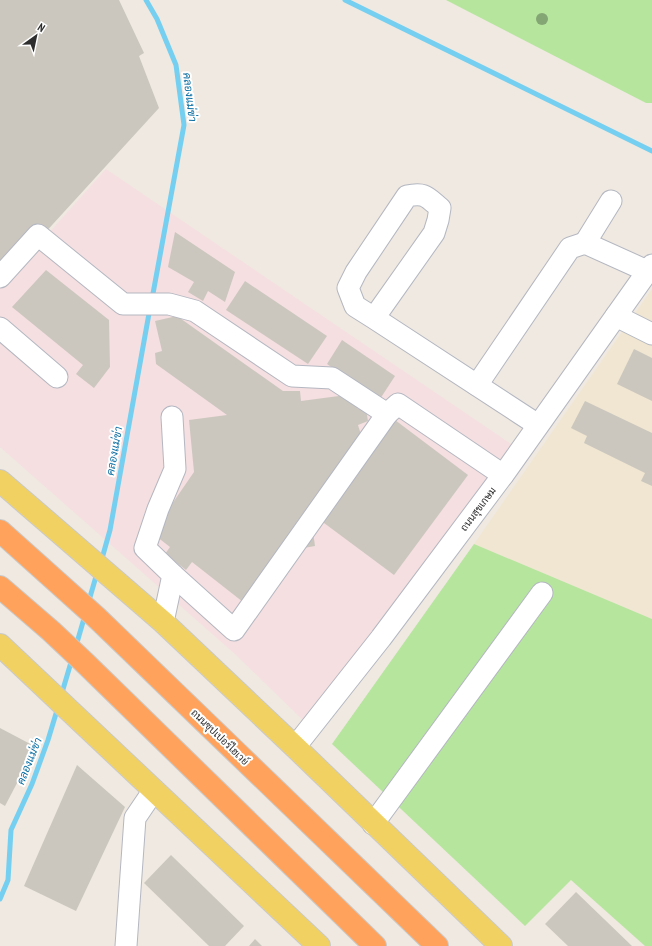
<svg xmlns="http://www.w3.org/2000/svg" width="652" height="946" font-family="'PT Sans Narrow',Sarabun,sans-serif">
  <rect width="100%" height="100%" fill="#efe9e1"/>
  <polygon fill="#f0e6d1" points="652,289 652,619 474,544"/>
  <polygon fill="#f5dfe0" points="106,169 517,448 307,724 235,654 0,447 0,288"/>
  <g fill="#b6e59e">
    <polygon points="446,0 652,0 652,103 646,103"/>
    <polygon points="474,544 652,619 652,946 645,946 571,880 525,926 332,744"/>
  </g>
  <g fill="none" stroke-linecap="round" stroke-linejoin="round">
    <g stroke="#75cff0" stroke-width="5">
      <polyline points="146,0 157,19 176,65 184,125 152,299"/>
      <polyline points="345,0 652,151"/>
      <polyline points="101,562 110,530 150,308"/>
      <polyline points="88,604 97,573"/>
      <polyline points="76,646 85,615"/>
      <polyline points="61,696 72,659"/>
      <polyline points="0,899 8,880 11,830 32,784 48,740 58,707"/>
    </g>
  </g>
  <g fill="#cbc7bf">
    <polygon points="0,0 119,0 144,53 139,56 159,108 0,282"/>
    <polygon points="175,232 235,272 225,302 208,291 203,301 188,292 194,282 168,267"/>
    <polygon points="46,270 109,320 110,367 94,388 76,374 83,365 12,307"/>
    <polygon points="245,281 327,336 308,364 226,310"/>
    <polygon points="177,316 283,391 300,391 301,401 354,394 358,409 366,409 368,421 358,425 362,438 310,511 315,546 280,552 243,602 192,562 186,570 165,554 170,547 152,533 194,472 189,420 227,415 156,364 155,353 162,351 155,321"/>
    <polygon points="342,340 395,376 380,399 327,364"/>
    <polygon points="634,349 652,358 652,401 617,384"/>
    <polygon points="585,401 652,433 652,486 641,481 645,473 584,443 587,436 571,428"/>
    <polygon points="395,420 468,475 394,575 320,520"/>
    <polygon points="0,728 36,747 5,806 0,803"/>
    <polygon points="77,765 125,807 76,911 24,886"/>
    <polygon points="171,855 244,926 225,946 209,946 144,883"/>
    <polygon points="576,892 632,946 568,946 545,924"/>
    <polygon points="255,939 262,946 249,946"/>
  </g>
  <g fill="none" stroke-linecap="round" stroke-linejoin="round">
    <g stroke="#b4b7c1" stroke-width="23">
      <g id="minor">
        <polyline points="585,243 611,201"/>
        <polyline points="0,277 38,235 123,304 169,304 195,311 292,376 332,378 387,414 398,404 503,475"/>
        <polyline points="616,316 652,334"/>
        <path d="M374 318 434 233 438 220 440 208C427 197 425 192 407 196L356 272 348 288 355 306 374 318 521 414 538 425"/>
        <polyline points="0,328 57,377"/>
        <polyline points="477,385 570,248 585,243 647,271"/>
        <polyline points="173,575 234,630 387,414"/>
        <polyline points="163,622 173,575 145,548 158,509 175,469 172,417"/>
        <polyline points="295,747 381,638 506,471 652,265"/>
        <polyline points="373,824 542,593"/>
        <polyline points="126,946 135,818 154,790"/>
      </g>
    </g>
    <g stroke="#c9c9c9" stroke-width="24">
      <g id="major">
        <polyline points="0,481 163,622 295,747 501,946"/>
        <polyline points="0,645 319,946"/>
      </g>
    </g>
    <g stroke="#c9c9c9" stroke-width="24">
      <g id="highway">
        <polyline points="0,531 96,617 437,946"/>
        <polyline points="0,587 51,631 85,663 375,946"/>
      </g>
    </g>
    <use href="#minor" stroke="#fff" stroke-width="21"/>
    <use href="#major" stroke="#f2d163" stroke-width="22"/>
    <use href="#highway" stroke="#ffa35c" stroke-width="22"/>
  </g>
  <circle fill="#84a574" cx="542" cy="19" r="6"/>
  <g text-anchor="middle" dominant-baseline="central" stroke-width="4" stroke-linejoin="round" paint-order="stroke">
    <g font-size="10" fill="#2e2e2e" stroke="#fff">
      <text transform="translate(478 509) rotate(-53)">ถนนสุขเกษม</text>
      <text transform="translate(220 737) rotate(44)">ถนนซุปเปอร์ไฮเวย์</text>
    </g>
    <g font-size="11" font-style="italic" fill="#0d6fa3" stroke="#fff">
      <text transform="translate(190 97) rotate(83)">คลองแม่ข่า</text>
      <text transform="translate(114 451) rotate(-80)">คลองแม่ข่า</text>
      <text transform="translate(29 761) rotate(-68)">คลองแม่ข่า</text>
    </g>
  </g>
  <g transform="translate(36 36) rotate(33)" stroke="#ffffff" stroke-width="3" paint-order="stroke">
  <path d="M0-3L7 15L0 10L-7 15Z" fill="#2e2e2e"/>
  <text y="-6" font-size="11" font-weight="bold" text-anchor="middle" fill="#2e2e2e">N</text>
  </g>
</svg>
